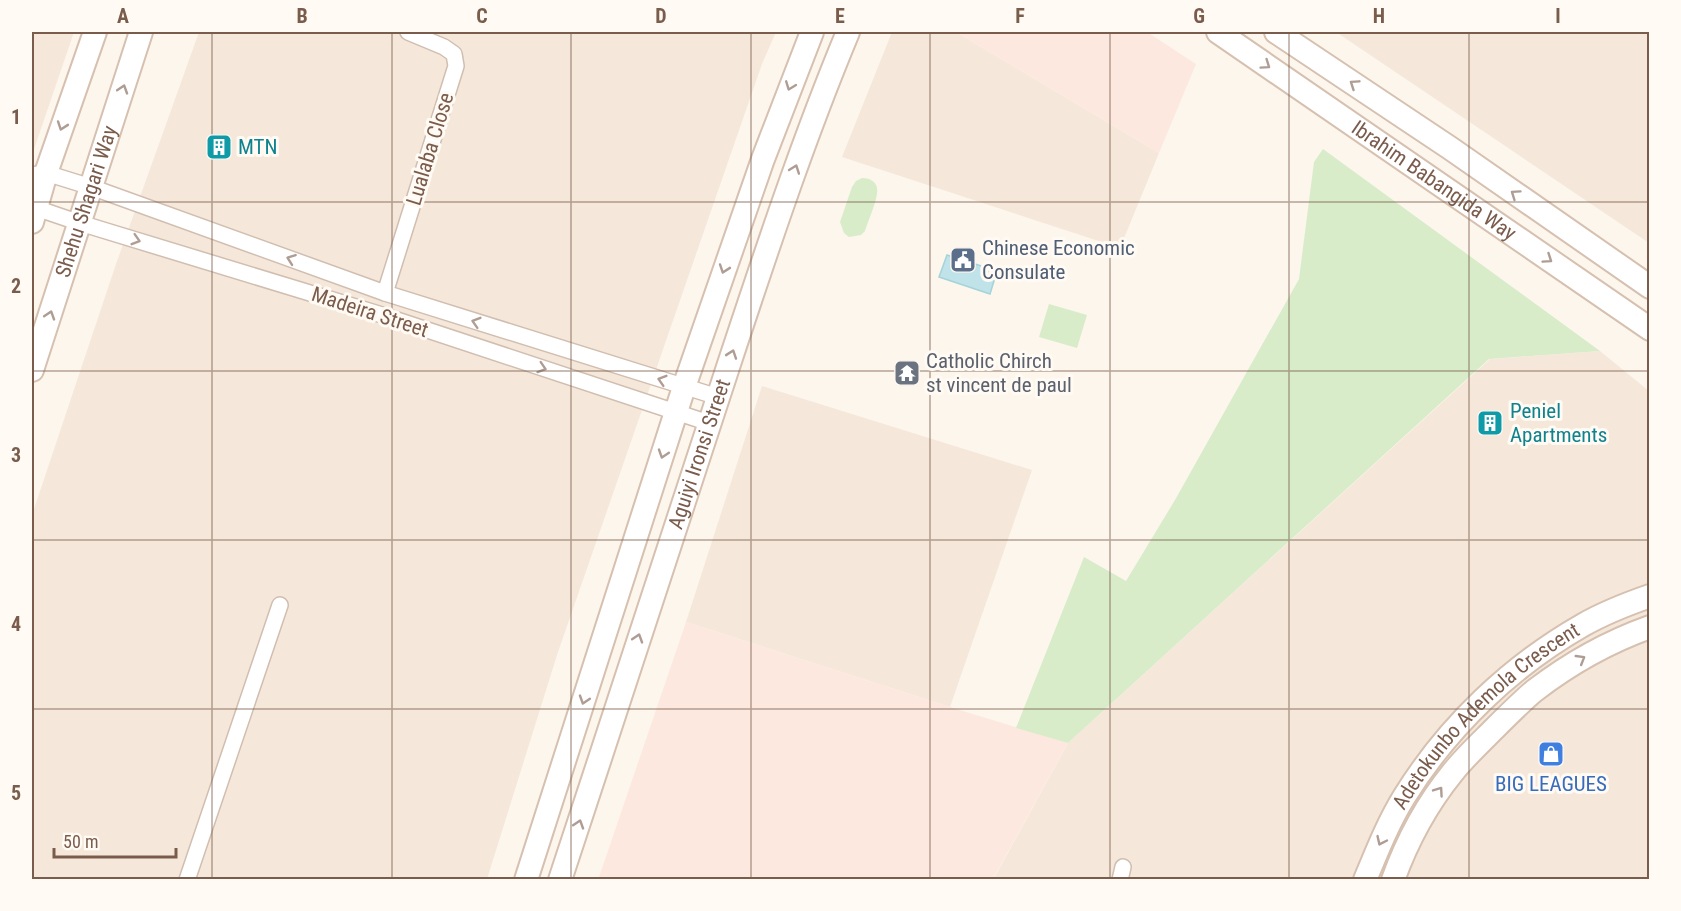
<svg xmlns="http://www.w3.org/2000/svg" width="1681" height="911" font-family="'Roboto Condensed',sans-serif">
  <rect width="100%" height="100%" fill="#fdf6ec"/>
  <g fill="#f5e8da">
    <polygon points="32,32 74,32 32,155"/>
    <polygon points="199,32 776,32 762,64 557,655 487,879 32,880 32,515 116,264"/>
    <polygon points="892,32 956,32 1159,153 1120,248 842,157"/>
    <polygon points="1336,32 1649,32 1649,243"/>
    <polygon points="1600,351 1649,391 1649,879 993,880 1068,743 1490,359"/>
    <polygon points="762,386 1032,470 950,707 686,622"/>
  </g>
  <g fill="#fde8e0">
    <polygon points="956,32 1147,32 1196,64 1159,153"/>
    <polygon points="686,622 950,707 1068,743 993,879 874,880 869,877 868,880 598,880"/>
  </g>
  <g fill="#d8ecc9">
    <polygon points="1323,149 1600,351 1489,359 1068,743 1016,728 1084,557 1126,581 1175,500 1299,279 1314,162"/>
    <path d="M862 178C869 178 876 181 877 188 879 197 868 221 865 231L861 235 849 237 844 233 840 222 852 187 856 181Z"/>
    <polygon points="1049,304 1087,315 1077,348 1039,337"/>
  </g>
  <polygon fill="#bfe3e8" stroke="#a5d3da" stroke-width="1.5" points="947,255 997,271 990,294 939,277"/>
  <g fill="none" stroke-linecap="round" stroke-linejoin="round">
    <g stroke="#d1beb0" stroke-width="18">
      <g id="street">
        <polyline points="32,175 46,173 91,187 385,293 718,397"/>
        <polyline points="32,204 36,208 80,223 382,315 709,423"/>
        <polyline points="385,293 456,66 454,54 444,47 408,32"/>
        <polyline points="187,880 280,605"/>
        <polyline points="1120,880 1123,867"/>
      </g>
    </g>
    <g stroke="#d6c0b0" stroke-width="26">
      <g id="secondary">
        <path id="s1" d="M1218 32 1650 329"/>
        <polyline points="1276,32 1450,148 1650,287"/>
        <polyline points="32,222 46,173 95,32"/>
        <path id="s2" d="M32 370 141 32"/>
        <polyline points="526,880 684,387 763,159 812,32"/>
        <path id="s3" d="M560 880C617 708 672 535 729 364 766 252 803 140 848 32"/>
        <path id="s4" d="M1365 880C1377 851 1388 823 1404 797 1448 726 1511 666 1583 625 1604 613 1627 604 1650 596"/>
        <path d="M1393 880C1407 841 1427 804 1453 772 1465 757 1480 743 1494 729 1507 716 1520 703 1534 691 1569 664 1608 642 1650 627"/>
      </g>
    </g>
    <use href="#street" stroke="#fff" stroke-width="15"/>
    <use href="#secondary" stroke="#fff" stroke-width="22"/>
  </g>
  <defs><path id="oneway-chevron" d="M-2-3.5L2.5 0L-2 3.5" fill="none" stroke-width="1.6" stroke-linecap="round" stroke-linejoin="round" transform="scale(1.5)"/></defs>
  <g stroke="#af9d94">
    <use href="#oneway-chevron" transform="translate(1266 65) rotate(35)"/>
    <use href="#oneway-chevron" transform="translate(1354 84) rotate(-146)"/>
    <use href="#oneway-chevron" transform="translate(790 86) rotate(111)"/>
    <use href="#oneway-chevron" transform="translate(123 89) rotate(-72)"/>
    <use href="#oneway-chevron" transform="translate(62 126) rotate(109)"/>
    <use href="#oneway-chevron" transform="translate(795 169) rotate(-70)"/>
    <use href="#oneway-chevron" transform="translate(1515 194) rotate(-145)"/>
    <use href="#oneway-chevron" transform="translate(136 240) rotate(17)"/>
    <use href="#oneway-chevron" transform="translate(291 259) rotate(-160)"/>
    <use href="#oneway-chevron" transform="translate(1548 259) rotate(34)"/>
    <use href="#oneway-chevron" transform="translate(724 269) rotate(109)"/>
    <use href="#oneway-chevron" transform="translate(50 315) rotate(-72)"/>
    <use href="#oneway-chevron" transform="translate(476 322) rotate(-163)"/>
    <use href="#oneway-chevron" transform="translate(732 354) rotate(-71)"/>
    <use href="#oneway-chevron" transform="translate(542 368) rotate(18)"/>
    <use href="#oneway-chevron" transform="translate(662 380) rotate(-163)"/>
    <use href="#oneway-chevron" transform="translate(663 454) rotate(108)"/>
    <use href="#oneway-chevron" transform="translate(638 638) rotate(-72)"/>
    <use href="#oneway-chevron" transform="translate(1581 659) rotate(-31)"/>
    <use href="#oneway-chevron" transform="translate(584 700) rotate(108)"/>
    <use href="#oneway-chevron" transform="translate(1439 791) rotate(-55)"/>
    <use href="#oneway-chevron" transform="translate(579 824) rotate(-72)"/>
    <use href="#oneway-chevron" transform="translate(1381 841) rotate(115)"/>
  </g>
  <path fill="none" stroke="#7a5c4d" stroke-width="1.5" stroke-opacity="0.55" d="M212 32V880M392 32V880M571 32V880M751 32V880M930 32V880M1110 32V880M1289 32V880M1469 32V880M32 202H1650M32 371H1650M32 540H1650M32 709H1650"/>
  <defs>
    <g id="building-square" transform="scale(1.35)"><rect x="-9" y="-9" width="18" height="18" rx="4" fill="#0f9aa8" stroke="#fffaf3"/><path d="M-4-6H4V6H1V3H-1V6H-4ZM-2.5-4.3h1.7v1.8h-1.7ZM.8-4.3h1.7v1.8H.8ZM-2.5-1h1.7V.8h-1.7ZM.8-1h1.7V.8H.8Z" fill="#fff"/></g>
    <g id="civic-square" transform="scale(1.35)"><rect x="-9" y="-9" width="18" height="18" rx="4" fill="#5c6f8a" stroke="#fffaf3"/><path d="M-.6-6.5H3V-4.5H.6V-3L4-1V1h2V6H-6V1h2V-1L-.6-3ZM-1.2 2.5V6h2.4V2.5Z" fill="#fff"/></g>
    <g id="temple-square" transform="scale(1.35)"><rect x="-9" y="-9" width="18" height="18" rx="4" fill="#6b7280" stroke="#fffaf3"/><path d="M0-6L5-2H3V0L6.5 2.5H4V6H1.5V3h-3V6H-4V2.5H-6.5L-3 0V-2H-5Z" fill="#fff"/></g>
    <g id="shop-square" transform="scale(1.35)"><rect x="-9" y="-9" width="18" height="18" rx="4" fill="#3f7fe0" stroke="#fffaf3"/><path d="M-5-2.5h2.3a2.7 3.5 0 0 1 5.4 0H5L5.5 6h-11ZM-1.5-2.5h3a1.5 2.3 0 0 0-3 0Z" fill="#fff"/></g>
  </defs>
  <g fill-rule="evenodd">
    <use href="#building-square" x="219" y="147"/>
    <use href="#civic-square" x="963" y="260"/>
    <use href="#temple-square" x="907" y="373"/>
    <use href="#building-square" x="1490" y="423"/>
    <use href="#shop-square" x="1551" y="754"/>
  </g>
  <g text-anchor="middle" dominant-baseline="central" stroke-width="6" stroke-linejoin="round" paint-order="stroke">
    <g font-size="21" fill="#0d838f" stroke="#fffaf3" text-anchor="start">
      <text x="238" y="147">MTN</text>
      <text x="1510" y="411">Peniel<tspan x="1510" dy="24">Apartments</tspan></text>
    </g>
    <g font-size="21" fill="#7a5c4d" stroke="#fffaf3">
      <text transform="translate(430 149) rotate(-73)">Lualaba Close</text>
      <text stroke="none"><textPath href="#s1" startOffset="262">Ibrahim Babangida Way</textPath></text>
      <text stroke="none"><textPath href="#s2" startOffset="177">Shehu Shagari Way</textPath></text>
      <text transform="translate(370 312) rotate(18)">Madeira Street</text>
      <text stroke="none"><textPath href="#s3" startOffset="448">Aguiyi Ironsi Street</textPath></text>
      <text stroke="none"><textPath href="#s4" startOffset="208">Adetokunbo Ademola Crescent</textPath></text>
    </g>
    <g font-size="21" fill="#4e5e75" stroke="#fffaf3" text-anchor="start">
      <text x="982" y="248">Chinese Economic<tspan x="982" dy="24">Consulate</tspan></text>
    </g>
    <g font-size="21" fill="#5b616d" stroke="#fffaf3" text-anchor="start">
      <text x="926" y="361">Catholic Chirch<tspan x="926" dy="24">st vincent de paul</tspan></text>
    </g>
    <g font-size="21" fill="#366cbe" stroke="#fffaf3">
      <text x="1551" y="784">BIG LEAGUES</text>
    </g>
  </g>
  <rect width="1681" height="911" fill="none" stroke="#fffaf3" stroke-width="66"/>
  <path d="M54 848v9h122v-9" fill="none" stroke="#7a5c4d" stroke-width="3"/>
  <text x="63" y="848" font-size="18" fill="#7a5c4d" stroke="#fffaf3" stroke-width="4.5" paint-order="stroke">50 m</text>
  <rect x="33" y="33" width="1615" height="845" fill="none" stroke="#7a5c4d" stroke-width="2"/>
  <g font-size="20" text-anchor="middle" font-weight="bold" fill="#7a5c4d">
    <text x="123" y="23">A</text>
    <text x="302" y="23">B</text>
    <text x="482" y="23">C</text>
    <text x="661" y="23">D</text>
    <text x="840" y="23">E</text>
    <text x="1020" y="23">F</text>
    <text x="1199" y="23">G</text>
    <text x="1379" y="23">H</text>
    <text x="1558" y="23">I</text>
    <text x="16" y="124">1</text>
    <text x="16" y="293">2</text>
    <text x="16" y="462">3</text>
    <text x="16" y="631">4</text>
    <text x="16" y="800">5</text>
  </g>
</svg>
